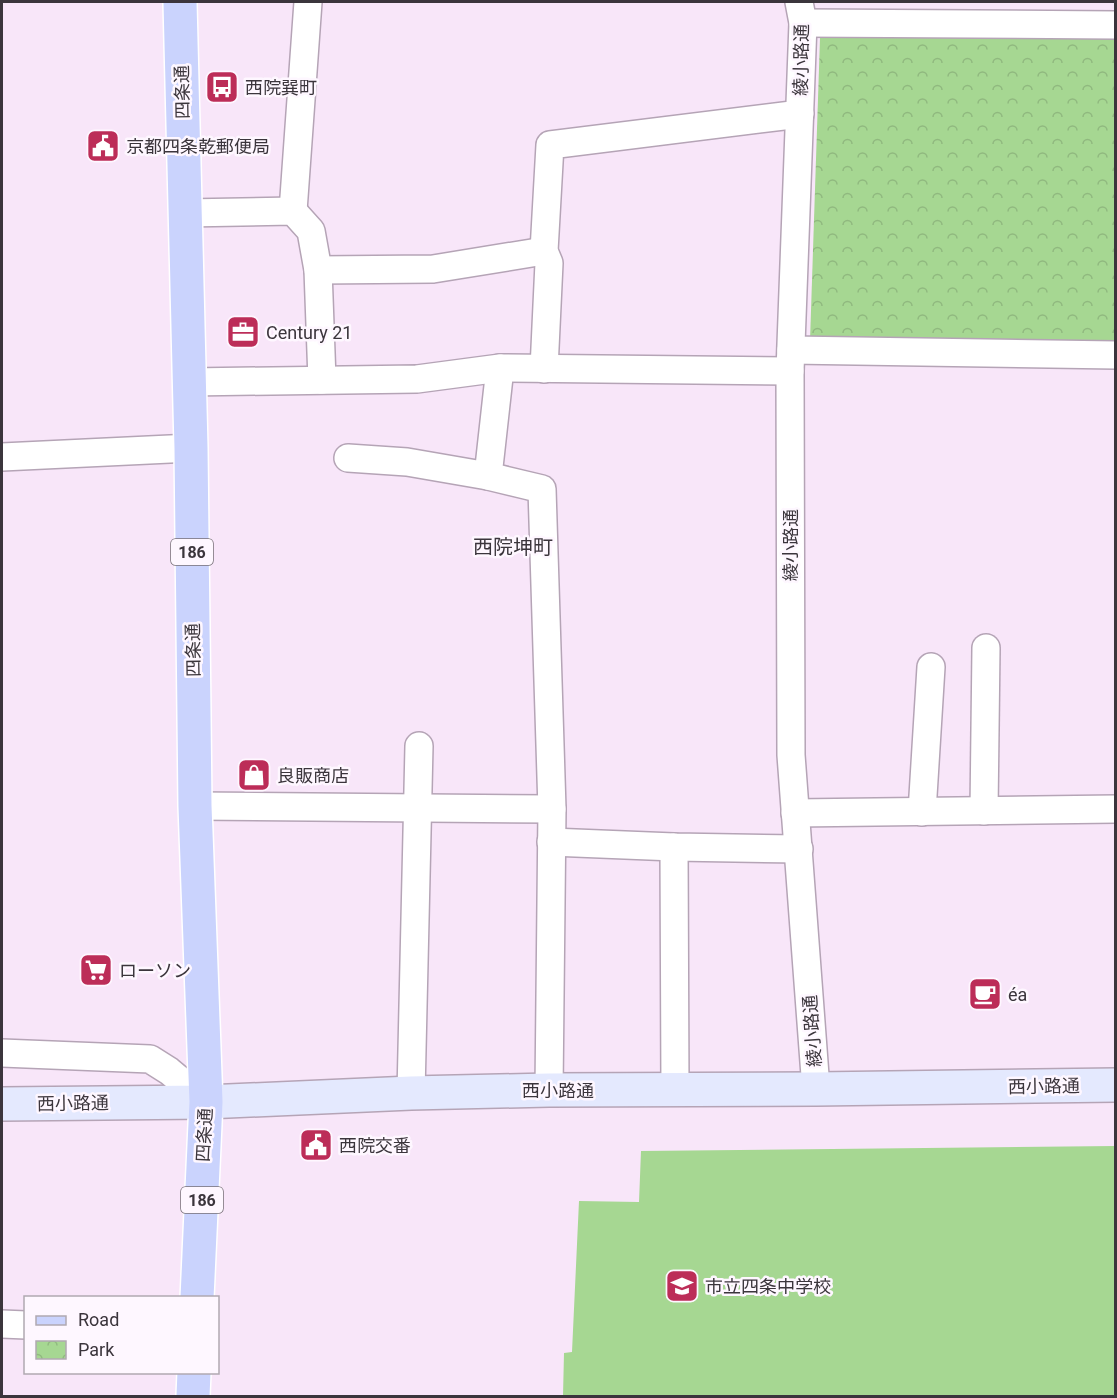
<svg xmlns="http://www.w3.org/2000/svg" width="1117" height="1398" font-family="Roboto,'Noto Sans JP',sans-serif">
  <defs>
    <pattern id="park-crowns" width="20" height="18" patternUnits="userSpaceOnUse" patternTransform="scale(1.5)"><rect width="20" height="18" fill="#a6d792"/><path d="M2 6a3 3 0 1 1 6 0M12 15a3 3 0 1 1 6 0" fill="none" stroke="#90b97f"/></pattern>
  </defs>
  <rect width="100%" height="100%" fill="#f8e6f9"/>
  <polygon fill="url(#park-crowns)" points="820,38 1115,38 1115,341 810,341"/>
  <polygon fill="#a6d792" points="1115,1146 1115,1396 563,1396 564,1353 572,1352 579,1201 639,1202 641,1151"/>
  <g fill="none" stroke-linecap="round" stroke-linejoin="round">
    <g stroke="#b5a4b6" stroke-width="30">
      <g id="street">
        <polyline points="799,2 803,23 790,371 791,755 816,1089"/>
        <polyline points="803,23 1116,25"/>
        <polyline points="293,211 308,2"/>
        <polyline points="185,213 293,211 311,231 318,270 322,380"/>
        <polyline points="318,270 433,269 544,251"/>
        <polyline points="791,350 1116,355"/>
        <polyline points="500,368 488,476 542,489 552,809 549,1090"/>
        <polyline points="544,369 549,263 544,251 550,145 800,114"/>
        <polyline points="189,382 417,379 500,368 790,371"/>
        <polyline points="2,457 191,448"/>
        <polyline points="348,458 407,462 488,476"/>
        <polyline points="195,806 552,809"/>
        <polyline points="984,811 986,648"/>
        <polyline points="922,812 931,667"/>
        <polyline points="795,813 1116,809"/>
        <polyline points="551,842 674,847 799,849"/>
        <polyline points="674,847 675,1090"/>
        <polyline points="2,1053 150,1059 169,1071 206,1102"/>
        <polyline points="411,1093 419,746"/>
        <polyline points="2,1324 26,1325"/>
      </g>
    </g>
    <g stroke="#b5a4b6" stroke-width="36">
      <polyline id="secondary" points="2,1104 206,1102 411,1093 549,1090 816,1089 1116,1085"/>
    </g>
    <g stroke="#fff" stroke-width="36">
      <g id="primary">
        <polyline points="180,2 191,448 195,806 206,1102 197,1298"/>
        <polyline points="193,1396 194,1372"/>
      </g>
    </g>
    <use href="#street" stroke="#fff" stroke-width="27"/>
    <use href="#secondary" stroke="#e4e9fe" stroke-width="33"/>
    <use href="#primary" stroke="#cad3fd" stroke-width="33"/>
  </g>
  <defs>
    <g id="bus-square" transform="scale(1.725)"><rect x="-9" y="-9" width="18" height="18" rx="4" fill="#bc2d58" stroke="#fef7ff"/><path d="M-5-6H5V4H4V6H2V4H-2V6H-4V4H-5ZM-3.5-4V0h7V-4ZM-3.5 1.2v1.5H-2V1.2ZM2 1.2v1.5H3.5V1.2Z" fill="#fff"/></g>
    <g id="civic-square" transform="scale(1.725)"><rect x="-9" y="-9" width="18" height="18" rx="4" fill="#bc2d58" stroke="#fef7ff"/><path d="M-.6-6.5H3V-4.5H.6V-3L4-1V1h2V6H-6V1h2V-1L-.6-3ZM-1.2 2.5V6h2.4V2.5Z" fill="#fff"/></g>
    <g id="office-square" transform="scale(1.725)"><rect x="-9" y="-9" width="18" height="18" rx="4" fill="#bc2d58" stroke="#fef7ff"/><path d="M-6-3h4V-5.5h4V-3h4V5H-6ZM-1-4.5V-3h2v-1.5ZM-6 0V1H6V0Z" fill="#fff"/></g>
    <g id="shop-square" transform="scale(1.725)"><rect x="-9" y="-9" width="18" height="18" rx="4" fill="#bc2d58" stroke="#fef7ff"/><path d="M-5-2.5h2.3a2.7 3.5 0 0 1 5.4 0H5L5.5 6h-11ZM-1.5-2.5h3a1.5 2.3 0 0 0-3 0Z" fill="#fff"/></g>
    <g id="supermarket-square" transform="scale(1.725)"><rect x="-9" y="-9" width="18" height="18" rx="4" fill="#bc2d58" stroke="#fef7ff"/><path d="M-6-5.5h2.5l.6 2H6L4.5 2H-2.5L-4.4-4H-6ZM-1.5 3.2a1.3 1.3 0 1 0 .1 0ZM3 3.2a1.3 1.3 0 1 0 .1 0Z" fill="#fff"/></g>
    <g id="cafe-square" transform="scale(1.725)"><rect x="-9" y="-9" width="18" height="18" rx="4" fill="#bc2d58" stroke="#fef7ff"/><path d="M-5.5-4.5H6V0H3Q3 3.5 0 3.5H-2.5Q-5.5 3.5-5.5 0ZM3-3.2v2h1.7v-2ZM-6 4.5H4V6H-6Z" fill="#fff"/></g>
    <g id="school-square" transform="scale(1.725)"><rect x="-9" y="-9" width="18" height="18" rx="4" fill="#bc2d58" stroke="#fef7ff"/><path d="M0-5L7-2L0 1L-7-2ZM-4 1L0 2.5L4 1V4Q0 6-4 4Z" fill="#fff"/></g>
  </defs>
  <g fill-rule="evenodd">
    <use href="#bus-square" x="222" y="87"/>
    <use href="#civic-square" x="103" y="146"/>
    <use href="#office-square" x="243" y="332"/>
    <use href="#shop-square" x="254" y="775"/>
    <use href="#supermarket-square" x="96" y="970"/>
    <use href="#cafe-square" x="985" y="994"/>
    <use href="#civic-square" x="316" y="1145"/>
    <use href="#school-square" x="682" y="1286"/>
  </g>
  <g text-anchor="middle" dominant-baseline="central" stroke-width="5" stroke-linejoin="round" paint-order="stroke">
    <g fill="#fef7ff" stroke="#766f76" stroke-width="1.5">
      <rect x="171" y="539" width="42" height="26" rx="4.5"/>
      <rect x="181" y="1187" width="42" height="26" rx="4.5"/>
    </g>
    <g font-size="16" font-weight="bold" fill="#3b353c">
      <text x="192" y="552">186</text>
      <text x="202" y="1200">186</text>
    </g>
    <g font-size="18" fill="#3b353c" stroke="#fef7ff">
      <text transform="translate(801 60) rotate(-89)">綾小路通</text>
      <text transform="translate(182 92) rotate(-91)">四条通</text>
      <text transform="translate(790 545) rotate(-90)">綾小路通</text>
      <text transform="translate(193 650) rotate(-91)">四条通</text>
      <text transform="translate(812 1031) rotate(-94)">綾小路通</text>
      <text transform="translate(1044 1086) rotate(-1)">西小路通</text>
      <text x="558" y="1090">西小路通</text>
      <text transform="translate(73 1103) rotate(-1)">西小路通</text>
      <text transform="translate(204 1135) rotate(-87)">四条通</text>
    </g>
    <g font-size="18" fill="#3b353c" stroke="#fef7ff" text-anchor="start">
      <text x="245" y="87">西院巽町</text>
      <text x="126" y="146">京都四条乾郵便局</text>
      <text x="266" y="332">Century 21</text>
      <text x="277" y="775">良販商店</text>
      <text x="119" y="970">ローソン</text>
      <text x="1008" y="994">éa</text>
      <text x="339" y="1145">西院交番</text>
      <text x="705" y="1286">市立四条中学校</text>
    </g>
    <g font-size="20" fill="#3b353c" stroke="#fef7ff">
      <text x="513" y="547">西院坤町</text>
    </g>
  </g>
  <rect width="1117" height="1398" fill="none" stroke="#3b353c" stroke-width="6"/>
  <rect x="24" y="1296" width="195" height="78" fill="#fef7ff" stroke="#b0a9b1" stroke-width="1.5"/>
  <rect x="36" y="1316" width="30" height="9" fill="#cad3fd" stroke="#b0a9b1" stroke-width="1.5"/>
  <text x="78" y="1326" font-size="18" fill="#3b353c">Road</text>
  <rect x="36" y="1341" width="30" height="18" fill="url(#park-crowns)" stroke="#b0a9b1" stroke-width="1.5"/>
  <text x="78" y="1356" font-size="18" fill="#3b353c">Park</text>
</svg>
